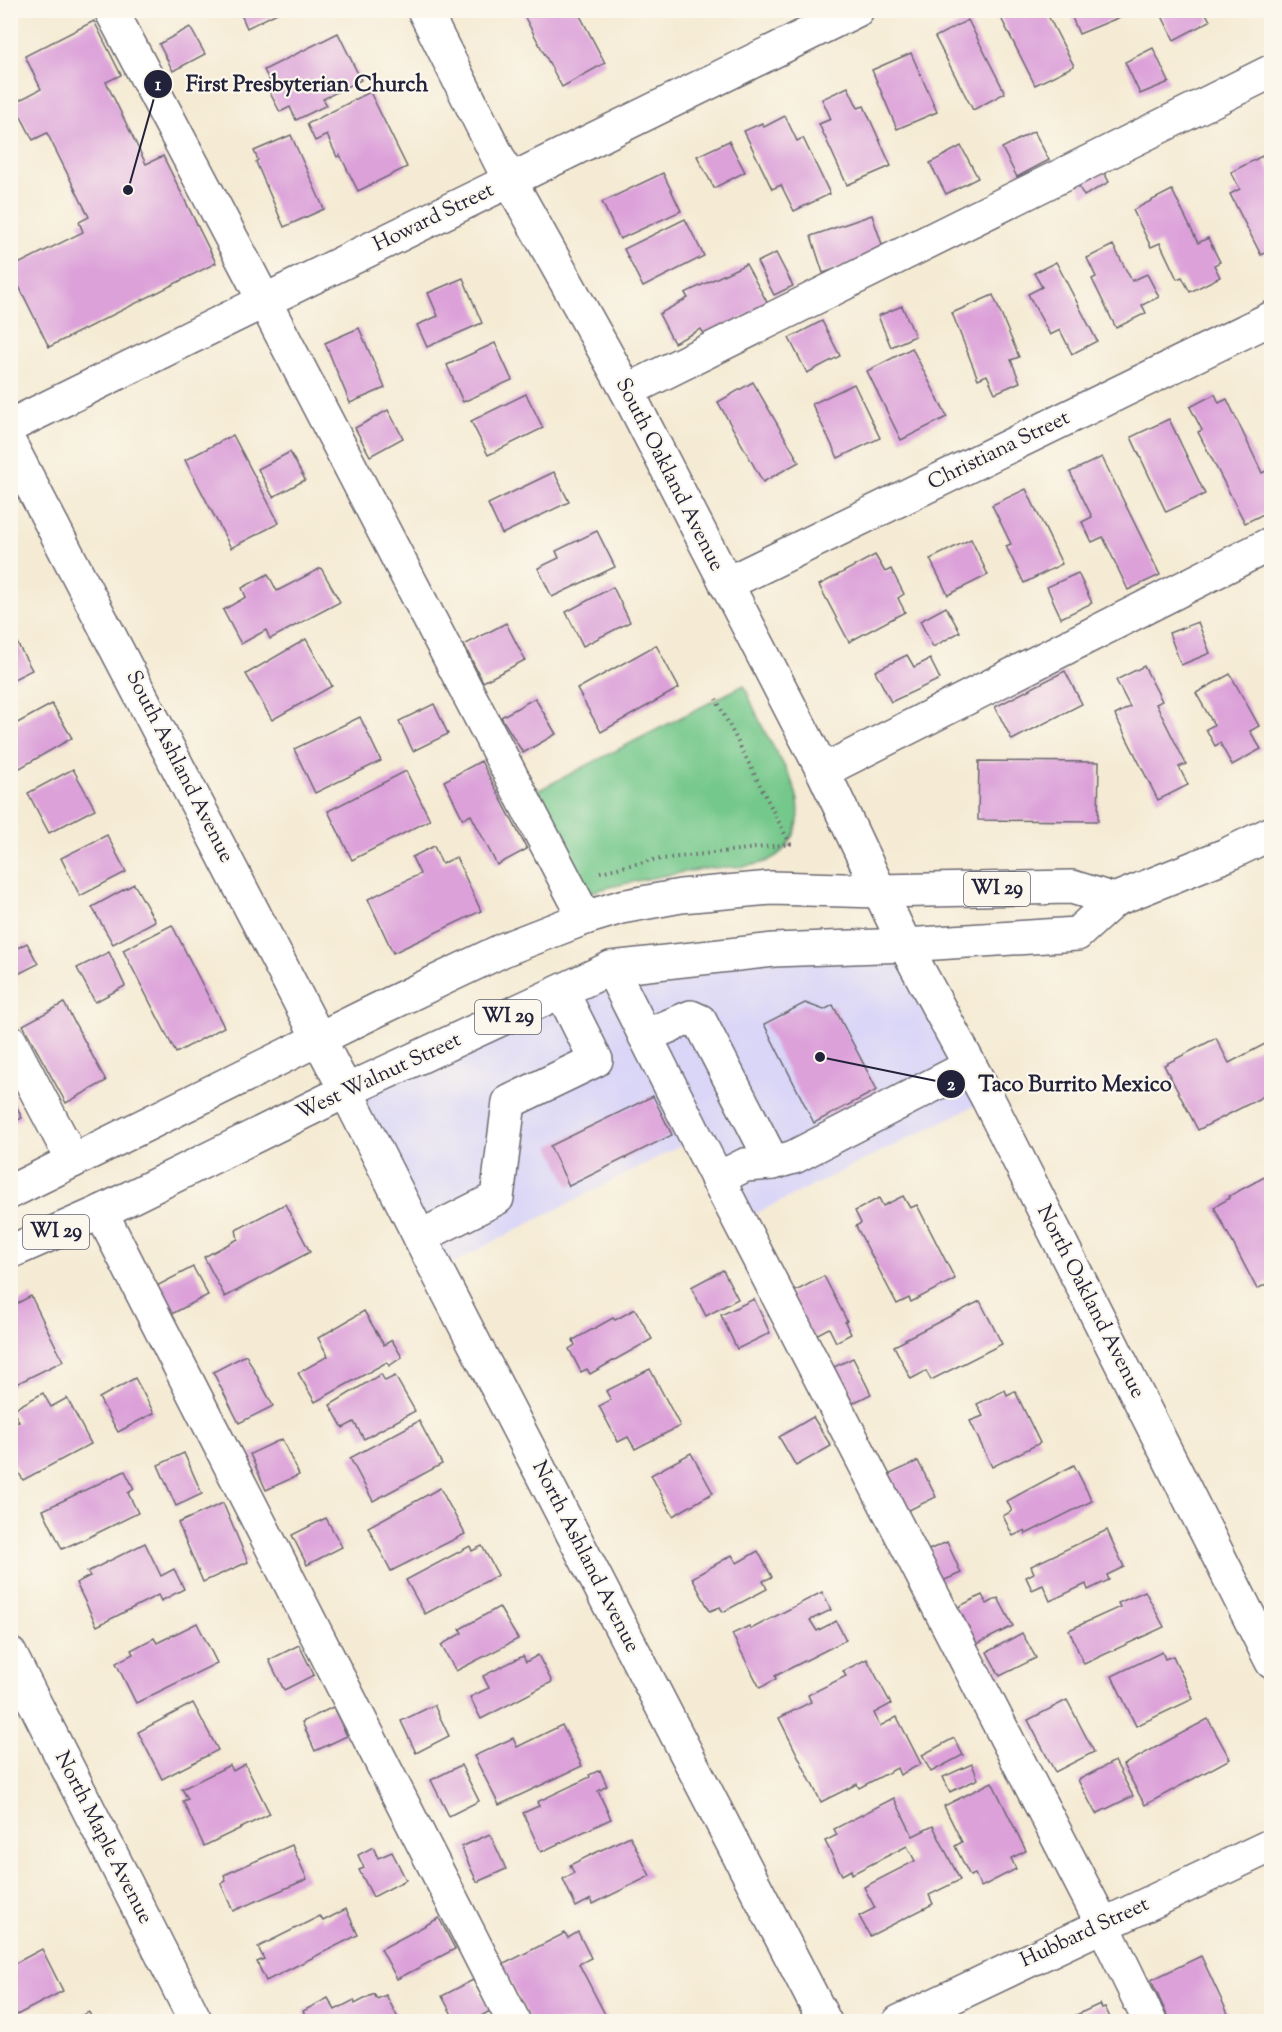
<svg xmlns="http://www.w3.org/2000/svg" width="1282" height="2032" font-family="'Sorts Mill Goudy',serif">
  <rect width="100%" height="100%" fill="#fbf7ec"/>
  <filter id="ink" filterUnits="userSpaceOnUse"><feTurbulence type="fractalNoise" baseFrequency=".0167" numOctaves="2"/><feDisplacementMap in="SourceGraphic" scale="12" xChannelSelector="R" yChannelSelector="G"/><feConvolveMatrix kernelMatrix="1 2 1 2 8 2 1 2 1" color-interpolation-filters="sRGB"/></filter>
  <filter id="wash" filterUnits="userSpaceOnUse"><feTurbulence type="fractalNoise" baseFrequency=".008" numOctaves="4" result="noise"/><feDisplacementMap in="SourceGraphic" scale="24" xChannelSelector="R" yChannelSelector="G"/><feGaussianBlur stdDeviation="1.35" result="paint"/><feColorMatrix in="noise" values="0 0 0 0 0 0 0 0 0 0 0 0 0 0 0 0 0 1.4 0 .05"/><feComposite in="paint" operator="in"/></filter>
  <g filter="url(#wash)">
    <rect width="100%" height="100%" fill="#f5ebd4"/>
    <polygon fill="#dad6f7" points="905,945 988,1099 739,1222 695,1138 437,1271 346,1091 611,968"/>
    <path fill="#75c88b" stroke="#4c7563" stroke-width="1.5" d="M744 685C752 703 759 722 769 739 779 758 794 779 798 801 802 826 791 851 767 861 748 869 724 866 704 869 663 875 623 883 583 894L529 795Z"/>
    <g id="blocks">
      <g fill="#dca1d9">
        <polygon points="239,10 283,10 247,28"/>
        <polygon points="521,10 577,10 605,63 562,87"/>
        <polygon points="1001,10 1045,10 1074,66 1035,85 998,12"/>
        <polygon points="1069,10 1123,10 1125,15 1079,34"/>
        <polygon points="1159,10 1204,10 1210,21 1174,40"/>
        <polygon points="968,20 1005,93 973,110 935,37"/>
        <polygon points="94,21 121,75 106,82 146,164 163,156 216,263 49,347 10,268 83,232 79,222 89,217 47,133 33,140 14,103 41,89 25,56"/>
        <polygon points="190,27 205,54 173,71 159,44"/>
        <polygon points="338,33 361,80 323,99 327,105 296,120 290,107 280,112 270,93 275,91 264,70"/>
        <polygon points="1153,48 1169,82 1140,94 1125,62"/>
        <polygon points="911,53 937,112 897,129 872,70"/>
        <polygon points="848,87 858,108 864,106 891,166 847,185 819,124 831,119 822,99"/>
        <polygon points="370,92 407,167 358,191 340,155 337,157 327,135 315,141 307,124"/>
        <polygon points="785,116 797,141 803,138 830,194 794,211 781,185 772,189 744,131 762,123 764,127"/>
        <polygon points="1034,131 1049,160 1017,177 1002,148"/>
        <polygon points="291,135 324,209 284,227 256,162 258,160 254,151"/>
        <polygon points="729,141 745,172 714,188 697,156"/>
        <polygon points="961,146 978,178 946,194 930,163"/>
        <polygon points="1262,156 1272,174 1272,250 1261,255 1230,194 1240,189 1231,172"/>
        <polygon points="1096,158 1109,182 1084,196 1071,172"/>
        <polygon points="663,173 681,211 620,239 602,202"/>
        <polygon points="1172,190 1198,243 1208,238 1220,262 1214,265 1220,277 1190,292 1182,277 1177,279 1160,243 1151,247 1133,210"/>
        <polygon points="872,215 885,253 823,273 811,236"/>
        <polygon points="685,219 704,256 643,287 624,249"/>
        <polygon points="1113,245 1132,281 1147,274 1159,297 1142,305 1146,313 1116,328 1092,279 1096,277 1087,258"/>
        <polygon points="776,253 793,286 774,295 757,262"/>
        <polygon points="1056,262 1097,341 1072,354 1060,330 1050,335 1028,294 1042,287 1034,273"/>
        <polygon points="746,264 768,304 706,337 701,329 674,343 659,314 688,298 685,293"/>
        <polygon points="463,278 482,323 427,347 417,325 438,316 428,293"/>
        <polygon points="993,295 1019,357 1011,360 1020,382 995,393 987,375 978,379 952,313"/>
        <polygon points="902,306 915,336 891,347 878,316"/>
        <polygon points="822,321 840,356 807,373 789,338"/>
        <polygon points="359,328 385,388 350,403 325,343"/>
        <polygon points="495,343 512,380 463,402 447,365"/>
        <polygon points="912,348 947,417 901,440 867,371"/>
        <polygon points="753,382 799,462 763,482 718,402"/>
        <polygon points="854,384 880,438 838,458 812,404"/>
        <polygon points="526,394 543,428 488,455 471,421"/>
        <polygon points="1215,394 1219,403 1227,399 1262,473 1266,471 1272,482 1272,510 1245,523 1198,432 1202,430 1190,407"/>
        <polygon points="388,410 403,438 370,456 355,428"/>
        <polygon points="1169,419 1205,494 1166,512 1131,437"/>
        <polygon points="233,435 279,523 231,548 185,460"/>
        <polygon points="290,452 305,480 273,497 258,469"/>
        <polygon points="1102,457 1160,575 1128,590 1103,537 1092,542 1082,522 1092,517 1070,472"/>
        <polygon points="554,472 569,502 502,534 488,504"/>
        <polygon points="1026,489 1062,564 1024,583 1006,546 1011,544 992,505"/>
        <polygon points="597,531 615,567 552,597 538,568 559,558 556,551"/>
        <polygon points="971,539 988,575 948,595 930,559"/>
        <polygon points="875,555 885,572 891,569 904,594 898,598 905,612 849,642 819,585"/>
        <polygon points="321,568 340,602 270,639 266,630 241,644 223,610 246,597 242,588 268,574 277,591"/>
        <polygon points="1078,573 1092,603 1061,618 1047,587"/>
        <polygon points="613,587 630,622 583,646 566,612"/>
        <polygon points="946,607 960,632 933,647 920,621"/>
        <polygon points="1198,622 1210,653 1181,665 1169,633"/>
        <polygon points="506,623 525,660 483,682 464,645"/>
        <polygon points="10,630 32,670 10,681"/>
        <polygon points="306,639 332,686 272,720 246,674"/>
        <polygon points="656,645 679,688 601,732 577,689"/>
        <polygon points="907,655 914,667 930,659 940,679 891,702 875,671"/>
        <polygon points="1144,666 1162,701 1156,704 1186,764 1179,767 1188,785 1158,800 1115,715 1130,707 1116,680"/>
        <polygon points="1065,671 1082,704 1012,740 995,707"/>
        <polygon points="1230,674 1259,726 1250,731 1261,749 1232,765 1220,743 1215,746 1206,729 1214,725 1196,693"/>
        <polygon points="535,698 556,734 523,753 501,717"/>
        <polygon points="52,704 72,738 13,772 10,767 10,727"/>
        <polygon points="434,704 448,734 413,751 399,721"/>
        <polygon points="360,717 381,761 315,793 294,749"/>
        <polygon points="481,761 527,849 497,865 471,815 463,819 444,781"/>
        <polygon points="979,761 1099,762 1098,821 978,820"/>
        <polygon points="73,769 95,809 49,833 28,793"/>
        <polygon points="406,771 430,820 352,860 328,811"/>
        <polygon points="107,835 126,872 80,896 61,858"/>
        <polygon points="434,846 442,864 456,857 481,911 393,953 368,899 420,874 412,857"/>
        <polygon points="134,884 155,921 113,944 92,907"/>
        <polygon points="172,925 224,1027 176,1053 123,950"/>
        <polygon points="27,943 38,964 10,978 10,952"/>
        <polygon points="109,952 125,986 95,1002 77,968"/>
        <polygon points="64,1003 106,1081 66,1103 23,1025"/>
        <polygon points="805,1003 824,1010 833,1005 877,1090 814,1123 764,1024"/>
        <polygon points="1216,1038 1229,1063 1265,1044 1272,1057 1272,1092 1198,1130 1164,1065"/>
        <polygon points="10,1093 22,1118 10,1124"/>
        <polygon points="653,1096 672,1135 569,1186 550,1146"/>
        <polygon points="1272,1173 1272,1281 1257,1289 1214,1207 1230,1198 1229,1196"/>
        <polygon points="903,1196 910,1208 917,1205 955,1279 911,1302 909,1298 897,1304 856,1226 861,1223 855,1211 879,1198 883,1206"/>
        <polygon points="285,1204 310,1252 225,1297 204,1257 238,1239 236,1230"/>
        <polygon points="193,1267 208,1295 164,1318 149,1290"/>
        <polygon points="723,1270 738,1299 706,1316 691,1287"/>
        <polygon points="824,1276 847,1321 845,1322 851,1334 836,1342 829,1328 812,1337 790,1294"/>
        <polygon points="31,1296 63,1361 10,1387 10,1307"/>
        <polygon points="754,1299 770,1333 737,1349 721,1315"/>
        <polygon points="980,1301 1002,1344 931,1380 926,1371 911,1379 894,1346 906,1340 905,1339"/>
        <polygon points="635,1309 652,1339 590,1374 587,1369 581,1372 569,1349 575,1345 573,1340 613,1318 615,1320"/>
        <polygon points="364,1311 384,1345 392,1340 402,1357 389,1366 387,1362 315,1402 298,1373 328,1356 318,1338"/>
        <polygon points="246,1355 273,1406 239,1423 213,1372"/>
        <polygon points="853,1358 871,1394 837,1411 819,1374"/>
        <polygon points="650,1369 680,1426 635,1449 628,1437 618,1442 599,1406 611,1400 606,1391"/>
        <polygon points="381,1374 385,1381 395,1376 415,1411 364,1439 354,1422 343,1428 330,1405"/>
        <polygon points="135,1378 154,1413 118,1432 99,1398"/>
        <polygon points="1005,1390 1007,1395 1015,1391 1040,1443 992,1467 970,1421 983,1416 977,1404"/>
        <polygon points="43,1393 51,1407 67,1398 91,1444 23,1480 10,1457 10,1426 19,1421 12,1410"/>
        <polygon points="813,1417 831,1446 796,1466 779,1437"/>
        <polygon points="419,1421 442,1464 373,1501 350,1458"/>
        <polygon points="282,1439 299,1475 266,1490 250,1454"/>
        <polygon points="184,1453 202,1494 176,1506 158,1465"/>
        <polygon points="691,1453 713,1493 673,1516 651,1475"/>
        <polygon points="918,1461 936,1497 903,1513 886,1476"/>
        <polygon points="1074,1465 1092,1501 1026,1534 1025,1530 1013,1536 1003,1516 1012,1511 1007,1501"/>
        <polygon points="125,1471 134,1489 128,1493 138,1513 75,1544 75,1543 62,1549 43,1510"/>
        <polygon points="440,1488 465,1534 391,1571 368,1527"/>
        <polygon points="223,1503 248,1562 203,1582 178,1523"/>
        <polygon points="326,1518 342,1547 307,1565 292,1535"/>
        <polygon points="1107,1530 1124,1567 1107,1575 1109,1580 1088,1590 1086,1584 1050,1601 1043,1585 1032,1590 1026,1577 1034,1573 1031,1566"/>
        <polygon points="947,1542 961,1573 931,1586 917,1555"/>
        <polygon points="145,1543 161,1576 174,1569 184,1589 161,1601 158,1595 97,1626 76,1583 90,1576 87,1572"/>
        <polygon points="470,1546 472,1551 482,1546 498,1575 425,1614 406,1580"/>
        <polygon points="758,1551 772,1577 763,1581 767,1589 723,1612 720,1607 710,1611 692,1578 732,1555 737,1563"/>
        <polygon points="1145,1591 1164,1627 1084,1664 1069,1630 1120,1607 1118,1603"/>
        <polygon points="822,1592 831,1610 810,1620 817,1631 836,1621 846,1640 775,1676 776,1679 760,1688 732,1634 749,1626 751,1629"/>
        <polygon points="982,1595 987,1604 998,1598 1013,1626 971,1647 952,1610"/>
        <polygon points="499,1607 518,1639 456,1671 441,1645 462,1633 460,1629"/>
        <polygon points="197,1623 217,1663 136,1703 116,1663 133,1654 131,1650 154,1638 157,1643"/>
        <polygon points="1022,1633 1036,1658 1000,1676 987,1652"/>
        <polygon points="299,1645 314,1675 284,1690 269,1660"/>
        <polygon points="1162,1652 1165,1659 1173,1656 1193,1699 1136,1726 1112,1676"/>
        <polygon points="538,1655 552,1682 481,1719 470,1697 489,1688 483,1676 523,1656 526,1662"/>
        <polygon points="867,1659 891,1704 874,1713 880,1726 897,1717 921,1764 900,1775 897,1768 859,1788 857,1784 821,1802 779,1718 811,1702 808,1695 846,1676 843,1671"/>
        <polygon points="1067,1700 1094,1752 1055,1772 1028,1720"/>
        <polygon points="193,1703 218,1750 162,1779 138,1732"/>
        <polygon points="434,1705 449,1736 416,1753 401,1721"/>
        <polygon points="333,1707 347,1736 315,1751 302,1722"/>
        <polygon points="1208,1719 1230,1759 1145,1805 1123,1765"/>
        <polygon points="562,1725 582,1766 499,1805 474,1756 513,1738 517,1747"/>
        <polygon points="954,1738 963,1755 931,1772 922,1755"/>
        <polygon points="1115,1761 1133,1796 1096,1814 1078,1780"/>
        <polygon points="245,1764 270,1814 204,1846 183,1801 188,1799 182,1789 230,1765 233,1771"/>
        <polygon points="972,1764 978,1779 950,1792 943,1777"/>
        <polygon points="461,1765 479,1801 449,1816 431,1780"/>
        <polygon points="600,1770 607,1786 598,1791 611,1819 541,1852 523,1813 539,1806 537,1802 590,1777 589,1775"/>
        <polygon points="992,1782 1026,1851 1011,1858 1016,1869 981,1887 975,1874 970,1876 955,1846 962,1842 944,1806"/>
        <polygon points="894,1798 913,1836 933,1826 960,1880 929,1895 933,1904 870,1936 859,1916 875,1908 864,1887 915,1861 907,1846 852,1874 851,1870 842,1875 825,1841 837,1835 834,1829"/>
        <polygon points="490,1834 506,1869 477,1882 461,1847"/>
        <polygon points="630,1836 650,1876 593,1904 591,1899 576,1907 563,1879 574,1873 570,1865"/>
        <polygon points="292,1845 307,1879 233,1911 221,1884 226,1881 224,1875"/>
        <polygon points="373,1847 378,1858 392,1852 406,1880 373,1897 359,1870 364,1868 358,1855"/>
        <polygon points="346,1909 358,1935 266,1981 257,1962 264,1959 258,1947 320,1916 323,1921"/>
        <polygon points="439,1918 455,1949 397,1979 381,1949"/>
        <polygon points="1272,1921 1272,1934 1266,1923"/>
        <polygon points="578,1932 591,1958 579,1964 609,2022 531,2022 502,1965 565,1933 568,1938"/>
        <polygon points="42,1949 63,1991 15,2016 10,2008 10,1966"/>
        <polygon points="1201,1956 1231,2020 1170,2022 1151,1980"/>
        <polygon points="473,1980 490,2011 471,2022 456,2022 442,1996"/>
        <polygon points="374,1994 377,1999 386,1995 400,2022 300,2022 299,2019 305,2016 303,2011 328,1998 335,2010 354,2000 355,2004"/>
        <polygon points="1100,2004 1102,2008 1105,2007 1112,2022 1061,2022"/>
        <polygon points="89,2012 93,2022 70,2022"/>
      </g>
    </g>
  </g>
  <g filter="url(#ink)">
    <use href="#blocks" fill-opacity="0" stroke="#6c6871" stroke-width="1.5"/>
    <g fill="none" stroke-linecap="round" stroke-linejoin="round">
      <g stroke="#6c6871" stroke-width="36">
        <g id="minor">
          <polyline points="111,10 245,264 585,918"/>
          <polyline points="424,10 510,181 627,391 823,771 905,945 988,1099 1272,1662"/>
          <polyline points="627,391 1272,71"/>
          <polyline points="10,426 857,10"/>
          <polyline points="726,584 1272,318"/>
          <polyline points="823,771 1272,543"/>
          <polyline points="611,968 696,1137 1103,1925 1150,2022"/>
          <polyline points="645,1036 691,1017 700,1021 773,1163"/>
          <polyline points="10,1041 73,1161"/>
          <polyline points="346,1091 437,1271 825,2022"/>
          <polyline points="717,1179 745,1165 773,1163 794,1157 970,1066"/>
          <polyline points="101,1212 514,2022"/>
          <polyline points="420,1237 497,1198 509,1102 596,1060 562,992"/>
          <polyline points="10,1654 196,2022"/>
          <polyline points="899,2022 1272,1845"/>
        </g>
      </g>
      <g stroke="#6c6871" stroke-width="36">
        <g id="major">
          <polyline points="10,444 346,1091"/>
          <polyline points="10,1192 377,1010 505,949 585,918 621,907 681,896 771,888 879,891 1072,887 1114,900"/>
          <polyline points="10,1252 101,1212 346,1091 611,968 774,950 905,945 1077,934 1114,900 1226,855 1272,833"/>
        </g>
      </g>
      <polyline stroke="#6c6871" stroke-width="4" stroke-dasharray="1.5 4.5" stroke-linecap="butt" points="600,872 653,860 790,844 716,699"/>
      <use href="#minor" stroke="#fff" stroke-width="33"/>
      <use href="#major" stroke="#fff" stroke-width="33"/>
    </g>
  </g>
  <g text-anchor="middle" dominant-baseline="central" stroke-width="4.5" stroke-linejoin="round" paint-order="stroke">
    <g fill="#fbf7ec" stroke="#636270" stroke-width="1.5">
      <rect x="964" y="872" width="66" height="34" rx="4.5"/>
      <rect x="475" y="1000" width="66" height="34" rx="4.5"/>
      <rect x="23" y="1215" width="66" height="34" rx="4.5"/>
    </g>
    <g font-size="20" font-weight="bold" fill="#22223b">
      <text x="997" y="889">WI 29</text>
      <text x="508" y="1017">WI 29</text>
      <text x="56" y="1232">WI 29</text>
    </g>
    <g font-size="21" fill="#22223b" stroke="#fbf7ec">
      <text transform="translate(434 218) rotate(-26)">Howard Street</text>
      <text transform="translate(999 451) rotate(-26)">Christiana Street</text>
      <text transform="translate(669 475) rotate(63)">South Oakland Avenue</text>
      <text transform="translate(179 767) rotate(63)">South Ashland Avenue</text>
      <text transform="translate(379 1077) rotate(-25)">West Walnut Street</text>
      <text transform="translate(1090 1302) rotate(63)">North Oakland Avenue</text>
      <text transform="translate(585 1557) rotate(63)">North Ashland Avenue</text>
      <text transform="translate(103 1838) rotate(63)">North Maple Avenue</text>
      <text transform="translate(1085 1933) rotate(-25)">Hubbard Street</text>
    </g>
  </g>
  <path fill="none" stroke="#22223b" stroke-width="2" d="M128 190L158 84M820 1057L951 1084"/>
  <g fill="#22223b" stroke="#fbf7ec" stroke-width="2">
    <circle cx="128" cy="190" r="6"/>
    <circle cx="820" cy="1057" r="6"/>
    <circle cx="158" cy="84" r="15"/>
    <circle cx="951" cy="1084" r="15"/>
  </g>
  <g font-size="18" text-anchor="middle" font-weight="bold" fill="#fff">
    <text x="158" y="90">1</text>
    <text x="951" y="1090">2</text>
  </g>
  <g font-size="22" text-anchor="middle" font-weight="bold" fill="#22223b" stroke="#fbf7ec" stroke-width="4.5" stroke-linejoin="round" paint-order="stroke">
    <text x="307" y="91">First Presbyterian Church</text>
    <text x="1075" y="1091">Taco Burrito Mexico</text>
  </g>
  <rect width="1282" height="2032" fill="none" stroke="#fbf7ec" stroke-width="36"/>
</svg>
